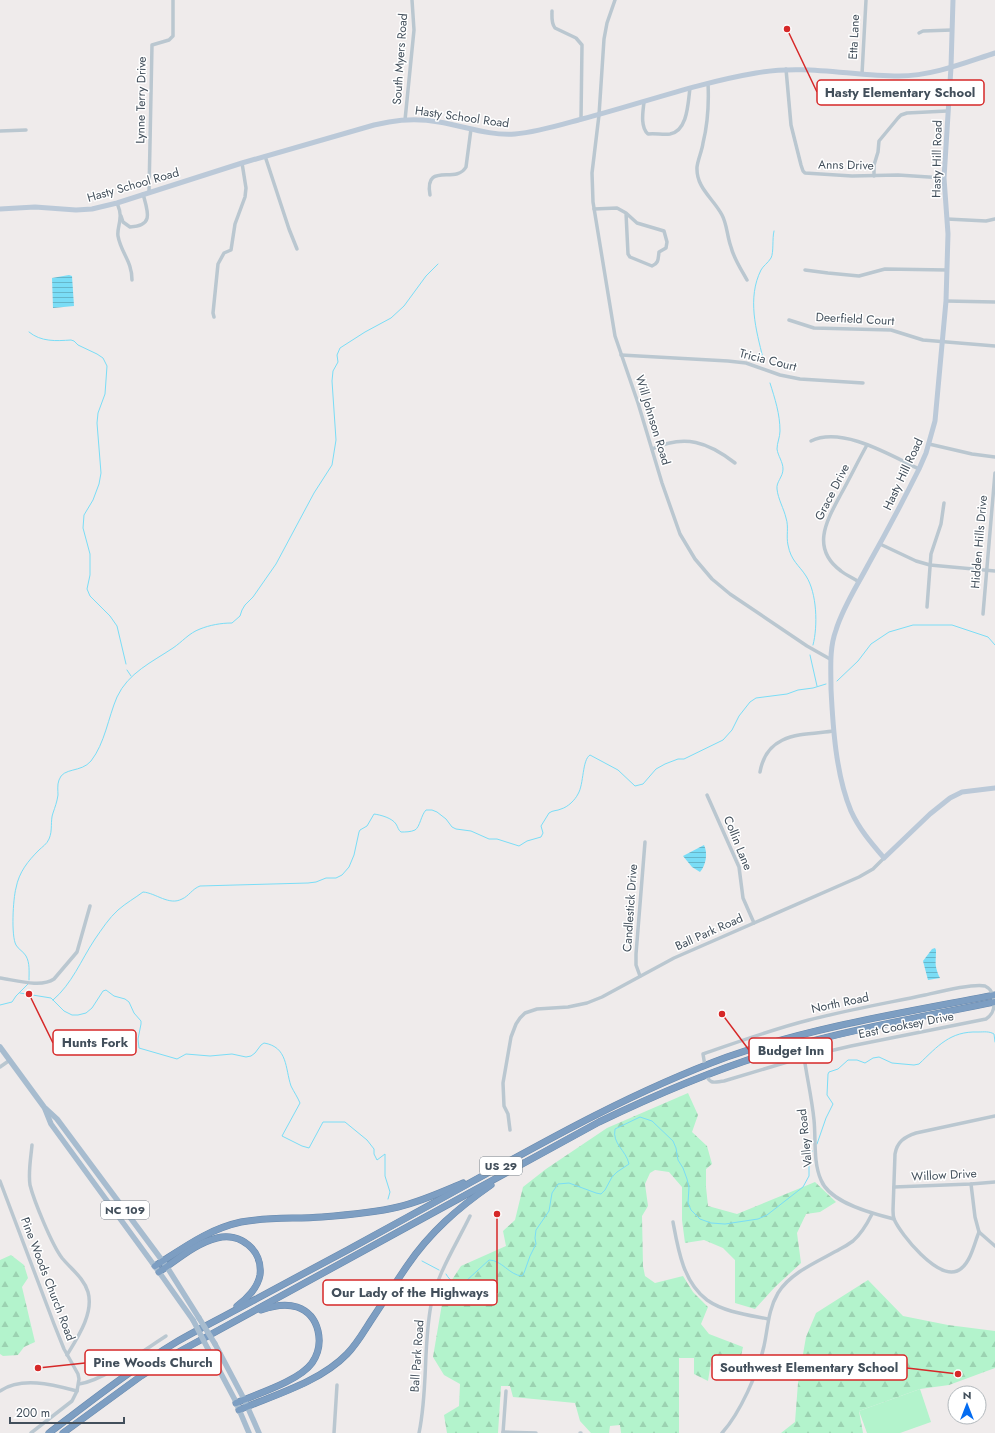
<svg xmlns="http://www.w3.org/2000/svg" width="995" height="1433" font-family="Jost,sans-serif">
  <defs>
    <pattern id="forest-firs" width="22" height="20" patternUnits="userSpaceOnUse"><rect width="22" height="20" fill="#b3f3cc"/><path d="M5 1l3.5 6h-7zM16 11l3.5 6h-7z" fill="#9bd2b1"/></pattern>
    <pattern id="water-rules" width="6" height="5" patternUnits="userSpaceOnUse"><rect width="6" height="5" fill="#7addf6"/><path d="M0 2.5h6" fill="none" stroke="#66b6ca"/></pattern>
  </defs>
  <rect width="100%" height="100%" fill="#efebeb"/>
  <polygon fill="#b3f3cc" points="920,1389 931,1422 900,1433 867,1433 859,1411"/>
  <g fill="url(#forest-firs)">
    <polygon points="688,1093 698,1115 692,1132 707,1146 712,1164 706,1169 706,1187 708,1206 737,1214 815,1182 836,1202 820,1212 806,1214 797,1233 801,1263 775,1287 755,1309 735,1303 735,1260 723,1248 704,1240 685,1243 682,1220 682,1187 669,1172 655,1170 650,1173 645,1184 648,1206 642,1216 643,1266 645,1276 655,1283 683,1276 693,1292 708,1307 701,1324 709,1334 743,1347 740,1361 711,1362 708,1381 694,1374 694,1358 679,1358 679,1433 621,1433 620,1425 610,1426 609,1433 591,1433 580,1421 575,1403 513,1397 510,1386 501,1386 498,1433 447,1433 444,1415 459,1406 460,1384 444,1375 433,1357 444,1292 461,1266 506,1246 503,1231 515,1220 523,1187 546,1169 607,1128"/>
    <polygon points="11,1255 24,1265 28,1278 22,1287 35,1342 24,1347 18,1355 3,1356 0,1354 0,1260"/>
    <polygon points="868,1280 903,1316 948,1325 995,1331 995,1368 949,1385 920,1389 859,1411 863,1433 781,1433 795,1422 798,1383 806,1337 816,1313"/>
  </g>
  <g fill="url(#water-rules)">
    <polygon points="69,275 72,276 74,306 53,308 52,278"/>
    <path d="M704 845C708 853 706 865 700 872L692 867 683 856Z"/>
    <path d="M935 948 936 950C936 964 934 965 940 978L928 980 923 961 932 949Z"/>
  </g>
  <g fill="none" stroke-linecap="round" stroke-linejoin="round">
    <g stroke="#7addf6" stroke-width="1">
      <path d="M29 332C41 342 56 341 71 340L74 341 78 345 97 354 103 358 107 366 105 394 98 413 97 423 101 473 99 484 93 500 84 515 83 528 90 554V575L87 589 90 596 110 616 117 626 126 664"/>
      <path d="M763 358C756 330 747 298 761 270 763 266 768 263 771 258 774 252 772 239 774 231"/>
      <path d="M770 383C775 399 780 414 780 431 780 437 777 443 777 449 778 456 783 462 783 469 783 477 776 482 777 489 778 499 784 509 786 518 789 527 786 536 788 545 791 561 799 565 806 576 817 593 818 626 813 645"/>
      <polyline points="810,655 817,686"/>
      <polyline points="127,670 131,676"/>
      <polyline points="837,681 858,661 871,644 889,632 913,625 952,625 988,637 995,645"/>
      <path d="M29 980C29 972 30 963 26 956 24 952 18 949 16 945 11 936 13 899 16 888 19 872 28 861 39 850 42 847 47 844 49 839 53 830 50 821 53 813 55 807 57 802 58 795 58 791 57 785 59 780 63 767 81 773 91 761 105 743 108 718 117 697 128 673 152 662 173 648 182 642 189 633 200 629 210 625 221 623 232 623L240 616 242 610 245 605 253 597 276 564 314 493 332 465 336 440 332 381 333 371 338 362 337 355 340 348 365 332 391 318 404 306 426 276 438 264"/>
      <path d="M20 993 51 998 64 1011 72 1015H78L86 1013 92 1008 103 991 106 990 114 996 125 999 129 1002 134 1013 141 1021V1024L138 1039 139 1048 177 1059 186 1054 210 1056 232 1054 246 1057 251 1056 255 1053 261 1045 264 1043C288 1047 285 1068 291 1086 294 1092 298 1098 300 1103L282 1136 302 1146 309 1148 323 1122H345L367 1140 374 1149V1154L377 1160 385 1154V1176L390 1192 388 1199"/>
      <path d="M53 1000C72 984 81 960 95 939 102 929 109 918 118 910 126 903 135 898 143 892 156 893 169 906 182 899 189 896 192 889 200 886L308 883 316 882 326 878H336L342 875 349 867 354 855 359 832 360 830 367 826 374 814C381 815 392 818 396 824 398 827 398 830 401 832 405 832 411 832 415 830 420 827 421 815 426 810H432L437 812 446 819 452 827 456 829 471 831 489 839H497L519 846 527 841 541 837 543 833 541 826 549 813C553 810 557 811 561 809 568 807 575 800 578 794 584 784 582 760 590 755L618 770 635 786 643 784 656 769 665 764 678 759H684L723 740 732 730 739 716 750 702 756 698 787 694 798 690 813 688 826 684"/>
      <polyline points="0,1005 12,1002 16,996 28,984"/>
      <path d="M817 1144 826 1118 833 1104 827 1095 828 1074 829 1072 838 1069 848 1060H857L865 1063 873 1058 879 1057 892 1063 914 1065 919 1064C938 1046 950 1031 978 1032 984 1032 989 1031 994 1034L995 1042"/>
      <polyline points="422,1261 439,1270"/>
      <path d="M446 1274C451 1283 456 1283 465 1282L489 1260C502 1260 509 1275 522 1276L524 1273 530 1256 536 1244 535 1238 536 1230 549 1211 552 1193 558 1184 569 1183 596 1193 601 1194 605 1190 612 1177 617 1172 629 1164C626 1150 612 1144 615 1129L640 1117 652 1121 673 1141 676 1148 678 1160 683 1168 687 1179 689 1187 688 1203 691 1210 700 1219 711 1223 725 1224 758 1219 767 1215 803 1187 809 1176V1160L812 1151"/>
    </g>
    <g stroke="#6889ad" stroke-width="7">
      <g id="highway">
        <path d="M155 1266C182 1249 208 1229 241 1222 267 1217 295 1219 322 1217 348 1215 373 1213 398 1207 420 1202 442 1192 463 1183"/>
        <path d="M159 1272C177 1260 196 1243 217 1238 240 1232 263 1250 260 1275 258 1287 247 1299 237 1306"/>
        <path d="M236 1403C257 1394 299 1381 312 1363 325 1344 320 1315 297 1307 285 1303 272 1306 261 1310"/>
        <path d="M239 1410C274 1395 320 1382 347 1354 356 1345 363 1333 370 1322 382 1304 394 1285 407 1266 430 1232 458 1208 491 1185"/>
        <path d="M49 1433C91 1401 133 1368 178 1341 204 1326 231 1313 258 1298 307 1272 357 1245 406 1218 511 1161 615 1098 727 1057 812 1027 907 1012 995 995"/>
        <path d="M63 1433 141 1376 175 1354 599 1122C655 1095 713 1070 773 1052 846 1030 921 1017 995 1002"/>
      </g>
    </g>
    <g stroke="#bac7d0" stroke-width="3.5">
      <polyline points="615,0 607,23 604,39 599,115 592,173 593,202 615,336 638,403 662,483 680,534 695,559 712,579 730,594 807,646 830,659"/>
      <path d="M552 11C552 17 551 23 555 28L576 38 582 45 581 119"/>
      <polyline points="919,33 923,31 952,30"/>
      <polyline points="786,69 791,125 801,165 803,171 805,173 852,176 898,175 944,178"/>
      <polyline points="862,74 866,0"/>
      <path d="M708 83C709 103 708 123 703 143 702 151 698 159 697 167 696 188 713 198 722 215 727 224 727 236 731 247 734 259 741 269 747 280"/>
      <path d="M644 102C643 111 640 127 648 134 655 133 663 135 670 134 688 131 688 102 690 88"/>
      <polyline points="405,120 414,30 412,0"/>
      <polyline points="0,131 26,130"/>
      <polyline points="265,156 289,229 297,249"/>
      <polyline points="874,176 874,165 878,152 879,141 898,118 901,115 907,113 947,111"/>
      <polyline points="149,192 152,45 169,40 173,36 173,0"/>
      <path d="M430 195C424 161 456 185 466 167L471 129"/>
      <path d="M117 203C119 208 121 212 120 218 120 224 117 230 118 236 121 253 132 261 132 280"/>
      <path d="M594 209 617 208 626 213 637 223 664 231 667 242 666 248 659 252C658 259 659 263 652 266L630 257 628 254 626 213"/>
      <path d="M121 216 123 222 130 227C154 226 148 212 143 194"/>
      <polyline points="947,219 986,221 995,219"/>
      <polyline points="805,270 828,273 859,276 885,269 947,270"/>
      <polyline points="946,301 995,302"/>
      <polyline points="214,317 213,313 218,264 224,253 231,250 235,224 245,197 246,188 242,163"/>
      <polyline points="789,320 814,328 891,330 923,340 995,346"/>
      <polyline points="621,355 728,361 746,363 780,375 800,379 863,383"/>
      <path d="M811 441C842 426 890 455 919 469"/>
      <polyline points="929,444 972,454 995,457"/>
      <path d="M652 449C685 434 708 442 735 463"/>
      <polyline points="880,544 916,561 930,565 995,571"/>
      <path d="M859 582C853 578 846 575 841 571 810 548 827 520 841 494 850 478 858 461 867 445"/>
      <polyline points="927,607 931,554 941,524 944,503"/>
      <polyline points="983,614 995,473"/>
      <path d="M760 772C767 732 802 735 834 731"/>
      <polyline points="707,795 739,867 743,898 754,923"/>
      <polyline points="640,976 636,965 636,954 645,842"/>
      <path d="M0 978C15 980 41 988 54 979L77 952 90 906"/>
      <path d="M804 1057C807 1078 812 1099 814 1120 816 1139 813 1162 821 1180 830 1203 873 1214 894 1219"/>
      <path d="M705 1066 703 1054C738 1042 773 1029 809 1020 847 1010 887 1003 925 995 938 992 973 983 985 986 992 989 994 997 994 1004 994 1011 992 1015 986 1019L851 1046 804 1057 724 1081C714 1082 711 1085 706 1075"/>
      <polyline points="0,1067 10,1060"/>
      <polyline points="510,1130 508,1114 504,1106 503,1083 511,1037 516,1024 520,1018 525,1013 537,1009 568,1007 587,1003 602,997 674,958 859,877 873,869 884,858"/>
      <path d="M32 1145C31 1157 28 1172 30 1185 34 1201 52 1245 62 1258 71 1269 84 1278 88 1292 94 1313 78 1337 67 1355"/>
      <polyline points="0,1181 54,1324 64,1349 78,1374 79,1379 77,1391 72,1401 31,1433"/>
      <polyline points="971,1184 975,1217 979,1232"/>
      <polyline points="894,1187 971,1184 995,1182"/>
      <path d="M673 1222C678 1249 683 1282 707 1300 724 1312 748 1315 768 1319"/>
      <path d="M979 1232C974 1244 970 1266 957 1271 937 1279 901 1235 894 1219 893 1216 893 1213 893 1210L895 1154C897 1142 904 1137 916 1133L995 1116"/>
      <polyline points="979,1232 995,1246"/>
      <path d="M79 1384C103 1381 144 1350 166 1336"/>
      <path d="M0 1391C22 1376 54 1385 77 1391"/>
      <polyline points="503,1432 536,1433"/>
      <polyline points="334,1433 337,1385"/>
      <path d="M419 1433C428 1391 423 1347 431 1305 437 1274 456 1245 470 1216"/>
      <polyline points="503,1433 506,1391"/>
      <polyline points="580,1433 581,1433"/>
      <path d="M722 1433C740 1413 758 1373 764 1346 768 1328 768 1310 778 1293 791 1272 819 1261 840 1249 844 1247 849 1244 853 1241 861 1234 867 1224 872 1214"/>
    </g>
    <g stroke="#bbc9d8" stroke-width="5">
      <path d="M953 0 951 67 944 178 948 234 946 301 935 421 926 453 919 469C903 501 886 533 868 565 857 586 843 607 836 630 829 649 831 669 831 689 833 729 836 775 851 811 859 829 872 844 884 858L930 814 950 798 962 792 995 788"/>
      <path d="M0 209 35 207 76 210 92 209 117 203 242 163 374 125 389 122C406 119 422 119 439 122 464 126 489 136 515 134 538 132 560 125 582 119 640 104 697 83 756 73 804 64 851 76 899 76 932 76 964 63 995 53"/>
    </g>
    <g stroke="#a7bccf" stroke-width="5.5">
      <polyline points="0,1047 44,1107 57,1119 167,1267 199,1318"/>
      <polyline points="45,1109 51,1124 159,1272 193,1320"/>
      <polyline points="215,1344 244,1399 259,1433"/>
      <polyline points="208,1349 235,1400 249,1433"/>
    </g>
    <use href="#highway" stroke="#7d9ec2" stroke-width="6"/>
    <g stroke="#a7bccf" stroke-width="5.5">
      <polyline points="199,1318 215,1344"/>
      <polyline points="193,1320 208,1349"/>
    </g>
  </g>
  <g text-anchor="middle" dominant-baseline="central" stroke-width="3" stroke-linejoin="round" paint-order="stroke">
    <g fill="#fff" stroke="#7b848c" stroke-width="1">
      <rect x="480" y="1157" width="42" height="18" rx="3"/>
      <rect x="101" y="1201" width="48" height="18" rx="3"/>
    </g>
    <g font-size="11" font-weight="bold" fill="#424f5b">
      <text x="501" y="1166">US 29</text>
      <text x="125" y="1210">NC 109</text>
    </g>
    <g font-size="12" fill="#424f5b" stroke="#fff">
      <text transform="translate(854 37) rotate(-87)">Etta Lane</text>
      <text transform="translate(400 59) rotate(-86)">South Myers Road</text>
      <text transform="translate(141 100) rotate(-89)">Lynne Terry Drive</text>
      <text transform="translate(462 117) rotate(8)">Hasty School Road</text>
      <text transform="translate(937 159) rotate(-89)">Hasty Hill Road</text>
      <text transform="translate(846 165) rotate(1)">Anns Drive</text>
      <text transform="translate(133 185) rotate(-16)">Hasty School Road</text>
      <text transform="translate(855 319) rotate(3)">Deerfield Court</text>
      <text transform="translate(768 360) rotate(14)">Tricia Court</text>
      <text transform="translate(653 420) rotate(73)">Will Johnson Road</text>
      <text transform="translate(903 474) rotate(-65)">Hasty Hill Road</text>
      <text transform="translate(832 492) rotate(-63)">Grace Drive</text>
      <text transform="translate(979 542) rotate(-85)">Hidden Hills Drive</text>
      <text transform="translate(738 843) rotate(68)">Collin Lane</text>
      <text transform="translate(630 908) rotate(-86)">Candlestick Drive</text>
      <text transform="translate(709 932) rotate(-24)">Ball Park Road</text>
      <text transform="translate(840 1003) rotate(-12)">North Road</text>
      <text transform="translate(906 1025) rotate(-11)">East Cooksey Drive</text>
      <text transform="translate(805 1138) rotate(-96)">Valley Road</text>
      <text transform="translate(944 1175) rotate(-3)">Willow Drive</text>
      <text transform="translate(48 1279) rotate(69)">Pine Woods Church Road</text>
      <text transform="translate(417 1356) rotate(-86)">Ball Park Road</text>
    </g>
  </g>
  <path fill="none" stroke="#d62828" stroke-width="1.5" d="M787 29L817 92M29 994L53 1043M722 1014L749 1050M497 1214L497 1293M38 1368L85 1363M958 1374L907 1368"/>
  <g fill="#d62828" stroke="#fff" stroke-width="1.5">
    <circle cx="787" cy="29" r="4"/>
    <circle cx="29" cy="994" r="4"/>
    <circle cx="722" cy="1014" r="4"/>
    <circle cx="497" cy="1214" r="4"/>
    <circle cx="38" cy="1368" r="4"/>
    <circle cx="958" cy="1374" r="4"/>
  </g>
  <g fill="#fff" stroke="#d62828" stroke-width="1.5">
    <rect x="817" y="80" width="167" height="25" rx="4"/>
    <rect x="53" y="1030" width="83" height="25" rx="4"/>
    <rect x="749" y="1038" width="83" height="25" rx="4"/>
    <rect x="323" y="1280" width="174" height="25" rx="4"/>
    <rect x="85" y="1350" width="136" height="25" rx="4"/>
    <rect x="712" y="1355" width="195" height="25" rx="4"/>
  </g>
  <g font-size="13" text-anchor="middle" font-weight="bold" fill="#424f5b">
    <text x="900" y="97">Hasty Elementary School</text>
    <text x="95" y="1047">Hunts Fork</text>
    <text x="791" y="1055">Budget Inn</text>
    <text x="410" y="1297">Our Lady of the Highways</text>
    <text x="153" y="1367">Pine Woods Church</text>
    <text x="809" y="1372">Southwest Elementary School</text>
  </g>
  <g transform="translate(967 1405)"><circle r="19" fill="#ffffff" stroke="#b3b9bd"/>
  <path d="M0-3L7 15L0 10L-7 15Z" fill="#046cf1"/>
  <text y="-6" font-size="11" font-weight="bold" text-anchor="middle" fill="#424f5b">N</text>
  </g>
  <path d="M10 1417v6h114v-6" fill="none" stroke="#424f5b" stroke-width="2"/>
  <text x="16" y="1417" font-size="12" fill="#424f5b" stroke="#ffffff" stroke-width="3" paint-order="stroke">200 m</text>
</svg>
